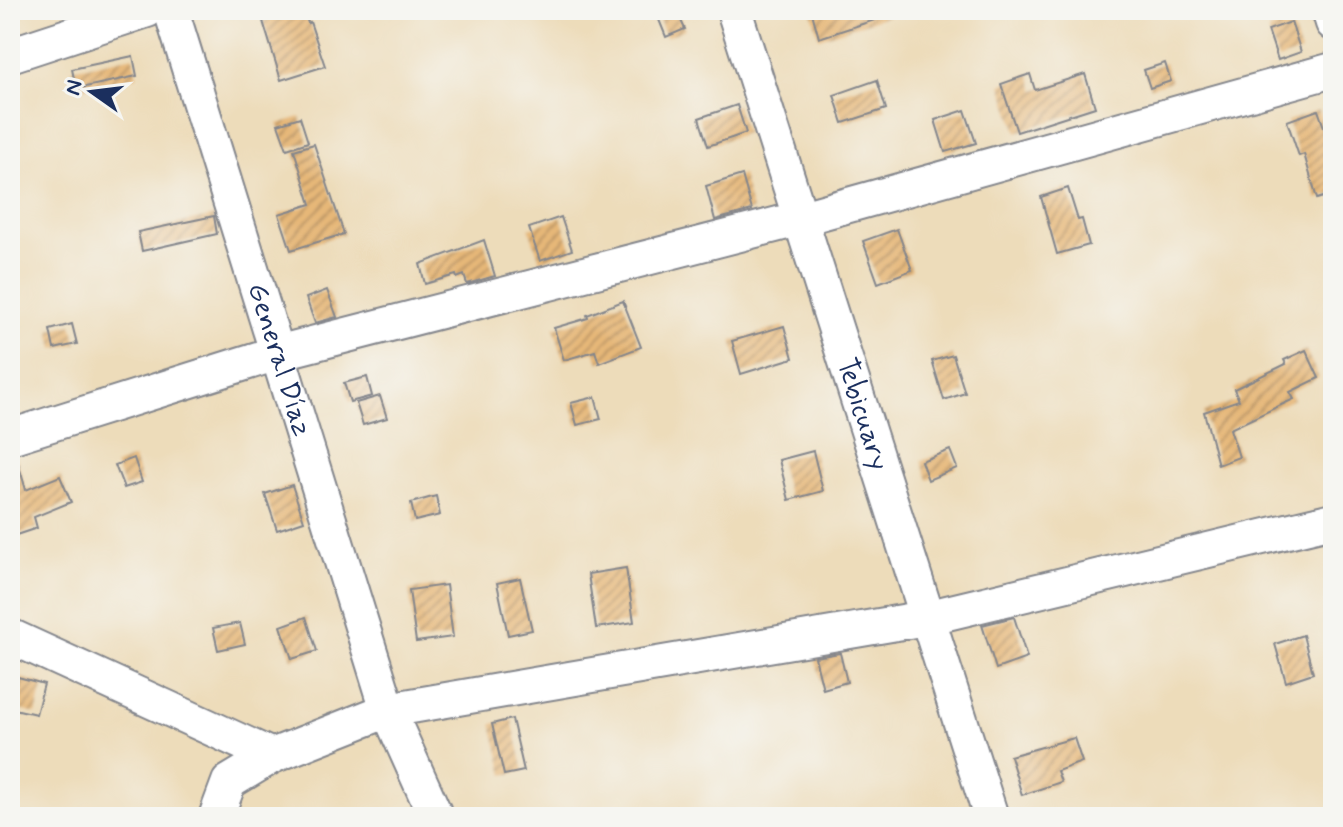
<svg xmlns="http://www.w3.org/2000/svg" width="1343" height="827" font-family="Mynerve,sans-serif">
  <defs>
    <pattern id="building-hatch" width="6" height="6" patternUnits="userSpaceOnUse" patternTransform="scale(2)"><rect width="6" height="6" fill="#e6b778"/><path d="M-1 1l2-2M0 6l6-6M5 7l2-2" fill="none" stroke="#ba9566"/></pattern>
  </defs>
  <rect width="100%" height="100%" fill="#f6f6f2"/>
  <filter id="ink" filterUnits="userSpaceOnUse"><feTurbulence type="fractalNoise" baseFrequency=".0125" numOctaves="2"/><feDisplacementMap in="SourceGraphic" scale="16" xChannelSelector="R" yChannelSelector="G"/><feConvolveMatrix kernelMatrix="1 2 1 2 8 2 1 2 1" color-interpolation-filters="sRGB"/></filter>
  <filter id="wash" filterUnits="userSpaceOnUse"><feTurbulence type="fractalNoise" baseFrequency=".006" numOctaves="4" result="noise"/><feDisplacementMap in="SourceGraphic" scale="32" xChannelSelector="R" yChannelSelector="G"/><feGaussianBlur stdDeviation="1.8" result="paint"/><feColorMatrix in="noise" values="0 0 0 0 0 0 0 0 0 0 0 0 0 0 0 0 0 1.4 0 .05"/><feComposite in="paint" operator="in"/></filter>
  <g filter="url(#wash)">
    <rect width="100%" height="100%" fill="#eddcba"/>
    <g id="blocks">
      <g fill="url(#building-hatch)">
        <polygon points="294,10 303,10 308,23 310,22 325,66 281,80 263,21"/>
        <polygon points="655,10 676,10 685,29 666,37"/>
        <polygon points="822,10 892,10 893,14 819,38 812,13"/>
        <polygon points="1291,22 1301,52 1278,60 1268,30"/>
        <polygon points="133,56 137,76 76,89 72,69"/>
        <polygon points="1165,63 1171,81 1150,88 1144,70"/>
        <polygon points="1030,74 1035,90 1085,74 1095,107 1017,132 1001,84"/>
        <polygon points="877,80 886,109 843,123 834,95"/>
        <polygon points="737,105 746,133 708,146 699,118"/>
        <polygon points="965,110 976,143 945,152 935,120"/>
        <polygon points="1318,110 1333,153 1333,194 1317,199 1304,154 1299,156 1287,121"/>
        <polygon points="300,117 308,142 287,149 278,124"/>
        <polygon points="314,144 344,234 291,250 279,214 311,204 294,150"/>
        <polygon points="742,175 752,210 715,220 706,186"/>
        <polygon points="1068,188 1078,220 1082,219 1089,245 1057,254 1041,197"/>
        <polygon points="214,216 217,234 142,251 138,232"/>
        <polygon points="561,217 572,250 540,261 529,228"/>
        <polygon points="897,229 912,270 878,283 863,241"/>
        <polygon points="484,240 495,276 467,284 464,275 457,278 456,275 425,284 420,264"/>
        <polygon points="327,290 337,317 315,323 306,298"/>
        <polygon points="623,301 641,347 599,363 595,351 564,360 554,328 588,318 587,315"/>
        <polygon points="72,324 77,344 54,349 50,330"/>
        <polygon points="784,326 793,358 741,374 732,341"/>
        <polygon points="1306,350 1319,378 1290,392 1294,399 1230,429 1239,457 1218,465 1204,412 1239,400 1234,389 1286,364 1284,360"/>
        <polygon points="953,355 965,393 944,400 932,361"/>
        <polygon points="367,377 372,396 350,402 344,383"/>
        <polygon points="380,396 387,418 363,425 356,403"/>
        <polygon points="595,397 601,419 577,425 571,403"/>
        <polygon points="950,450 957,468 928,480 921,461"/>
        <polygon points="813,451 823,491 789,500 779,460"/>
        <polygon points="10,456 16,456 26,490 60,476 71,502 34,517 37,528 10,537"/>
        <polygon points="134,458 142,482 124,488 115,465"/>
        <polygon points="292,485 304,521 277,530 265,494"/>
        <polygon points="436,496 440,515 415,521 411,503"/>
        <polygon points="626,568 634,622 596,628 588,574"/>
        <polygon points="520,578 532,630 508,635 497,583"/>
        <polygon points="446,585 453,637 416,642 409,590"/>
        <polygon points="306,617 317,651 292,659 281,626"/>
        <polygon points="1014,617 1027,658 996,669 982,625"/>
        <polygon points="240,623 245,644 218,650 213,628"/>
        <polygon points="1303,635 1313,673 1286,682 1275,644"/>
        <polygon points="840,653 847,682 823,689 815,657"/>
        <polygon points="18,677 44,684 36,714 10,708"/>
        <polygon points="512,719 524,771 504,775 492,724"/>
        <polygon points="1074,738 1082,762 1057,771 1061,782 1022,795 1010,756"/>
      </g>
    </g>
  </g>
  <g filter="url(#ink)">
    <use href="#blocks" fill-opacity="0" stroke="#84868c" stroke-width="2"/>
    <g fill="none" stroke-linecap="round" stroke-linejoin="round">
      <g stroke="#84868c" stroke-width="38">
        <g id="minor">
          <path id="s1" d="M171 10 388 710 436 817"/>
          <path id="s2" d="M734 10C822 278 903 549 991 817"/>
          <polyline points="1329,10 1333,23"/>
          <polyline points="10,55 147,10"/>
          <polyline points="10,437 277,353 802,218 1333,70"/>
          <polyline points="10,636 272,756"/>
          <polyline points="216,817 229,782 272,756 388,710 926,618 1333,520"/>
        </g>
      </g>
      <use href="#minor" stroke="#fff" stroke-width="34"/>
    </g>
  </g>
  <g text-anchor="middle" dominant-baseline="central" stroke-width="8" stroke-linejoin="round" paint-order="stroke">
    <g font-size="28" fill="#1b2f5e" stroke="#f6f6f2">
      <text stroke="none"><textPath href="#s1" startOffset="366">General Díaz</textPath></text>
      <text stroke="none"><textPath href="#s2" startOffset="424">Tebicuary</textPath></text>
    </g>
  </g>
  <rect width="1343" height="827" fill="none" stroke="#f6f6f2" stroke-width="40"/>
  <g transform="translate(92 92) rotate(284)" stroke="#f6f6f2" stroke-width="6" paint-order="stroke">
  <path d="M0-6L14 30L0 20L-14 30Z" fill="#1b2f5e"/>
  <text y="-12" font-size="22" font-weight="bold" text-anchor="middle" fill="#1b2f5e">N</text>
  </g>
</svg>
